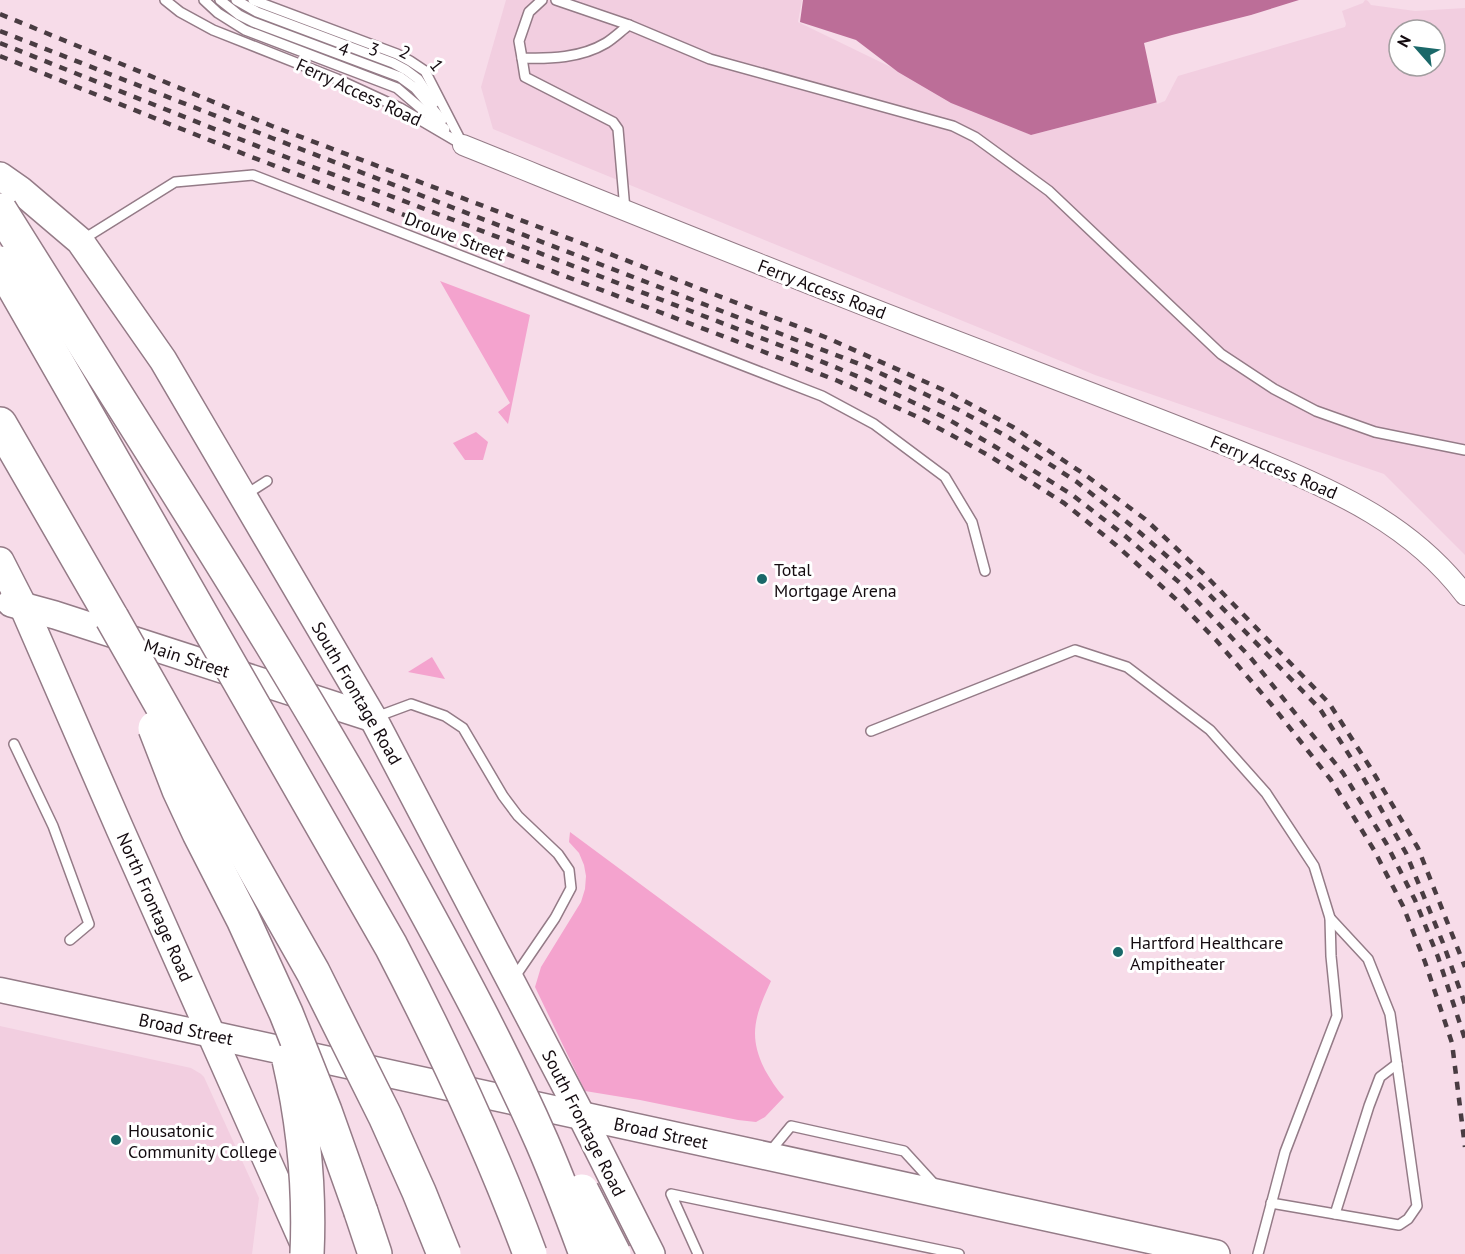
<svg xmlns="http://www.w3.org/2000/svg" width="1465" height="1254" font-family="'PT Sans',sans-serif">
  <rect width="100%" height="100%" fill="#f7dce9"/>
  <g fill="#f2cee0" fill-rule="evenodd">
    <path d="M506 0H802L798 22 1031 135 1162 101 1176 73 1362 0 1465 5V555L1384 474 1095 375 493 129 481 87ZM1399 30H1435V66H1399Z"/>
    <polygon points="0,1026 191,1068 201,1074 204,1077 259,1198 252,1254 0,1254"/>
  </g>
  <g fill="#f4a3ce">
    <polygon points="440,281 530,315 508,424 498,412 510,403"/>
    <polygon points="476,432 488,442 483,460 465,460 453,443"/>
    <polygon points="432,657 445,679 408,672"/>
    <path d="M570 832 771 981C756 1014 747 1035 765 1070 771 1080 776 1089 784 1097L765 1117 756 1122 738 1120 640 1100 585 1091 535 987 541 967 581 902 585 889 586 876 584 865 579 853 569 842Z"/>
  </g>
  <polygon fill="#bc6e98" points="803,0 1362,0 1176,73 1162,101 1031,135 951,103 898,72 856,40 800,22"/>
  <g fill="#f7dce9">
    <polygon points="1299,0 1365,0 1363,3 1342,11 1346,24 1345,27 1178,76 1165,101 1157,104 1144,43 1172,35 1251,15"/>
    <polygon points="1367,0 1465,0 1465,8 1415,11 1371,5"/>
  </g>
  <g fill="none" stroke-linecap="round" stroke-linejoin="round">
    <g stroke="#947b87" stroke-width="12">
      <g id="service">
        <polyline points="165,0 180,12 213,30 337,79 400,108 463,145"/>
        <polyline points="204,0 218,13 245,30 397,88 445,129"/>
        <polyline points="220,0 239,15 253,22 400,77 415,88 442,120"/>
        <polyline points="236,0 257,12 393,63 406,70 418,79 434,103"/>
        <polyline points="253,0 397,54 410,61 425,71 463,145"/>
        <path d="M542 0 529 12 519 41 522 58C550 59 581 58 606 43 614 38 621 31 629 25"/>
        <polyline points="556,0 629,25 710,59 953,126 975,137 1049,191 1221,354 1274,389 1316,411 1375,432 1465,450"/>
        <polyline points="522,58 525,77 613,122 618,129 625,210"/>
        <polyline points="82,240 175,182 253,175 822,396 874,424 945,477 972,522 985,571"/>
        <polyline points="245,495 267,481"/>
        <polyline points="376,717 411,704 445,716 463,728 503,796 518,816 558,854 569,870 571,888 555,918 514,978"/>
        <polyline points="871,731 1075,650 1127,667 1210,730 1266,793 1314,866 1330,918 1331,956 1337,1016 1285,1152 1258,1254"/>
        <polyline points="14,744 53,826 89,924 70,940"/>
        <polyline points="768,1154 791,1126 904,1151 936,1186"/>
        <polyline points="1271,1203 1399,1225 1408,1219 1417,1206 1390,1014 1368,959 1330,918"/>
        <polyline points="1335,1214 1369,1106 1380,1077 1397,1064"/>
        <polyline points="698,1254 671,1194 959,1254"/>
      </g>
    </g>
    <g stroke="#947b87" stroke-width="22">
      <path id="minor" d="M463 145C612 205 762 266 912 324 992 355 1071 385 1151 416 1187 430 1223 444 1259 459 1337 491 1413 526 1465 595"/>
    </g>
    <g stroke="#947b87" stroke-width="27">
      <polyline id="tertiary" points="0,990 212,1035"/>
    </g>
    <g stroke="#947b87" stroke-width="30">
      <g id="secondary">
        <polyline points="0,176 20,190 80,241 163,360 373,718 581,1115 651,1254"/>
        <polyline points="0,561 23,606 120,829 306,1248"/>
        <polyline points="11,603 55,615 373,718"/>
        <polyline points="212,1035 1216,1254"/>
      </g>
    </g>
    <g stroke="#947b87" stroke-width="36">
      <g id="motorway">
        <polyline points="0,424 112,618"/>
        <polyline points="361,1212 375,1254"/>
      </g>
    </g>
    <use href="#service" stroke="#fff" stroke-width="9"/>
    <use href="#minor" stroke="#fff" stroke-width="20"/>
    <use href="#tertiary" stroke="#fff" stroke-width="24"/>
    <use href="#secondary" stroke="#fff" stroke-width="27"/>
    <use href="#motorway" stroke="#fff" stroke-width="33"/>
    <g stroke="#493c42" stroke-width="4.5" stroke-dasharray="8 8" stroke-linecap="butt">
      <polyline points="0,14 272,126 597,249 825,337 946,391 1013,427 1084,474 1145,519 1207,577 1329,703 1370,767 1418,848 1465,967"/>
      <polyline points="0,31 272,138 867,367 959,410 1008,437 1077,482 1137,530 1201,586 1320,709 1360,772 1406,853 1443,943 1465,1004"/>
      <polyline points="0,43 267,150 396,198 808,356 864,379 946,418 994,446 1071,494 1124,535 1180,583 1197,601 1250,657 1343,773 1386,843 1415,900 1438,957 1465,1039"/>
      <polyline points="0,56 249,156 749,346 838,381 920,418 988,455 1064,503 1116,545 1178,601 1216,640 1271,704 1331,780 1374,850 1403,906 1425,962 1452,1043 1465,1147"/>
    </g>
    <g stroke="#947b87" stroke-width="36" stroke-linecap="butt">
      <g id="motorway-bridge">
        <path d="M0 210C139 433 284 653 411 884 457 968 503 1053 542 1142 558 1179 572 1216 586 1254"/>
        <path d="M0 263 391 946C443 1046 491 1148 530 1254"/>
        <polyline points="112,618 313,972 385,1116 419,1192 444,1254"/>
        <polyline points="155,728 179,790 199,833 243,919 286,1013 325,1111 361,1212"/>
        <path d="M289 1060C304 1125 310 1188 307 1254"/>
        <polyline points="582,1191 614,1254"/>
      </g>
    </g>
    <use href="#motorway-bridge" stroke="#fff" stroke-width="33"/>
  </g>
  <g fill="#1a6869" stroke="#fff" stroke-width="2">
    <circle cx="762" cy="579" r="6"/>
    <circle cx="1118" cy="952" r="6"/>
    <circle cx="116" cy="1140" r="6"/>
  </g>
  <g text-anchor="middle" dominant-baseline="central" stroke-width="6" stroke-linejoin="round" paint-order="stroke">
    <g font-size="18" fill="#140b10" stroke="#fff">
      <text transform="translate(344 49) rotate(21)">4</text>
      <text transform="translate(374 49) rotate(20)">3</text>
      <text transform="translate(405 52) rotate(27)">2</text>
      <text transform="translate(437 65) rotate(52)">1</text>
      <text transform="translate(359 92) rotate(25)">Ferry Access Road</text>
      <text transform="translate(455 236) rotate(21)">Drouve Street</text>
      <text transform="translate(822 289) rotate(21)">Ferry Access Road</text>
      <text transform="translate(1274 467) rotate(23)">Ferry Access Road</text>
      <text transform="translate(187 658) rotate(18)">Main Street</text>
      <text transform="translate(357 693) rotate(60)">South Frontage Road</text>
      <text transform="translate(155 907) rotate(66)">North Frontage Road</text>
      <text transform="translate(186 1029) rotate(12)">Broad Street</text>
      <text transform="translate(584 1123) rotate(63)">South Frontage Road</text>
      <text transform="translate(661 1133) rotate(12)">Broad Street</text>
    </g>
    <g font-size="18" fill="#140b10" stroke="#fff" text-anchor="start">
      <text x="774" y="569">Total<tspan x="774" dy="21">Mortgage Arena</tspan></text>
      <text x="1130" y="942">Hartford Healthcare<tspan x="1130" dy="21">Ampitheater</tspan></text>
      <text x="128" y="1130">Housatonic<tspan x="128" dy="21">Community College</tspan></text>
    </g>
  </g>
  <g transform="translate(1417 48) rotate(298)"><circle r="28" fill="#ffffff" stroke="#a19d9f" stroke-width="1.5"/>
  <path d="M0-4.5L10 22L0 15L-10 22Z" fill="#1a6869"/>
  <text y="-9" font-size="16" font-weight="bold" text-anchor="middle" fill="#140b10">N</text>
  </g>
</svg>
